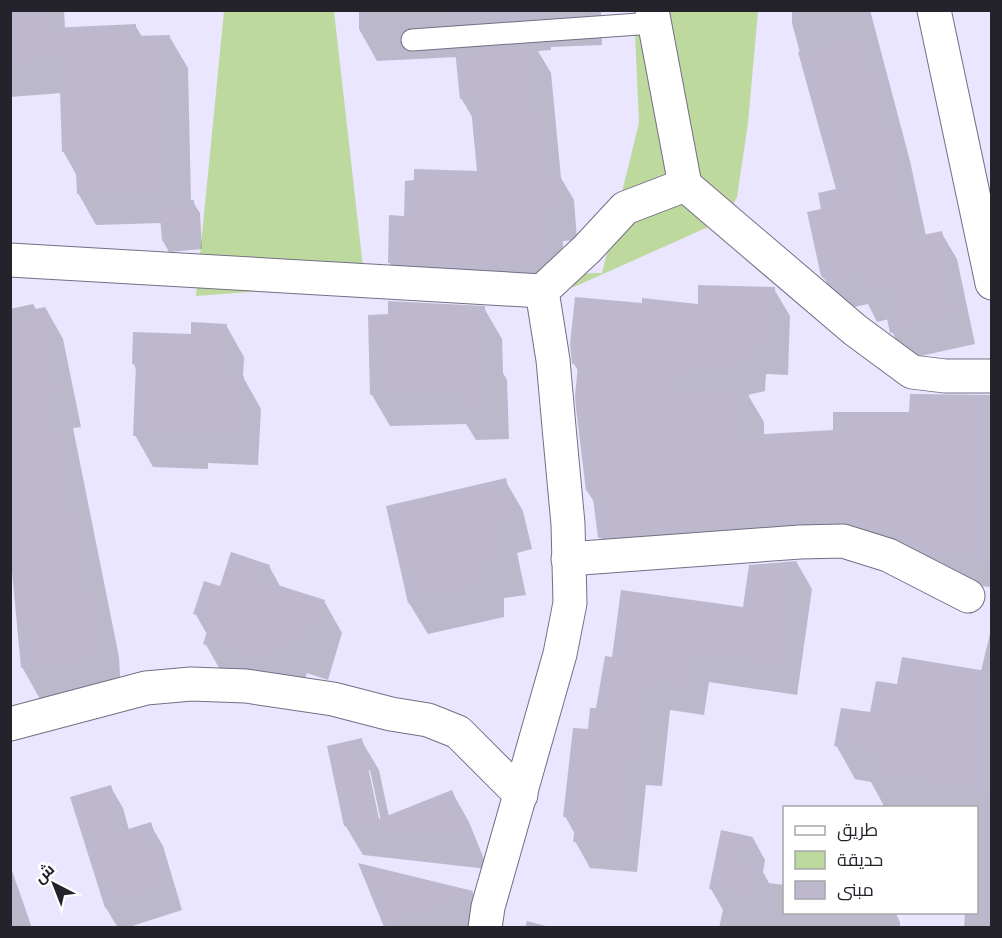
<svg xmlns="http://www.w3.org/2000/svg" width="1002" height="938" font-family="Commissioner,Cairo,sans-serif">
  <rect width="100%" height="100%" fill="#eae6ff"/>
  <polygon fill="#bed99e" points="224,11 334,11 363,267 442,277 602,273 639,123 634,11 758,11 748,123 737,197 726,219 574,287 370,283 196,296"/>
  <g fill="#0003" fill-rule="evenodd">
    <polygon points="10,10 64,10 65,28 135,25 142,37 169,36 188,68 191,202 193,202 200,213 202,249 169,252 163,241 162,223 96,225 78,193 77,176 63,151 62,93 10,97"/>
    <polygon points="359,10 601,10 602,45 551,47 551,50 538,51 551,73 561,178 574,200 577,240 563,241 562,289 406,291 390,263 405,217 479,173 474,120 461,98 457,57 377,61 359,29"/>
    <polygon points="792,10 870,10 910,161 926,236 941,232 957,259 975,344 907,359 892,332 889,319 877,322 868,304 845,309 838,303 823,276 823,210 837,190 792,23"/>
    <polygon points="774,289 790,316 788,375 766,374 765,391 748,395 764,422 764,435 834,432 992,396 992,587 949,584 860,550 616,565 600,537 596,505 587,491 579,372 574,364 643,305 699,306"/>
    <polygon points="33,304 36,309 45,307 63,339 81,427 73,428 119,657 121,692 40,699 22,667 13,567 10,561 10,309"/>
    <polygon points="484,308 502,339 503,373 507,380 509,439 476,440 466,424 390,426 372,395"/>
    <polygon points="226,325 244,357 243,377 261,409 258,465 208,463 208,469 153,467 135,435 137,371 133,363 192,336"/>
    <polygon points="505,480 523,511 532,549 517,553 526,595 504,598 504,617 428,634 409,603 388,507"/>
    <polygon points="797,563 812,589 797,695 709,682 704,715 670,710 662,786 646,785 637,872 590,868 575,841 575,834 565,816 613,658 744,608"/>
    <polygon points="269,566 281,588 324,601 342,633 328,680 307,673 299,699 223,675 205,643 208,636 195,613 221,588"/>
    <polygon points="992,625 992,928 964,928 965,913 976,912 976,808 885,808 871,782 855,779 836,745 871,714 899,686 981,671"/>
    <path d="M361 740 379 770 389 817 452 792 469 822 488 869 363 855 345 825ZM367 770H370L382 826 379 827Z"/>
    <polygon points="110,786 123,808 129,830 150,824 163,846 182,910 126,928 118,928 106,908"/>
    <polygon points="753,838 765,860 763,872 769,883 784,885 784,912 895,912 900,922 900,928 719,928 723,910 711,889"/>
    <polygon points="10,865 32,928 10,928"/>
    <polygon points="360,865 472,892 490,924 485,928 386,928"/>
    <polygon points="527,921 554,928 525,928"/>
  </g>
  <g fill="#beb8cf">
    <polygon points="10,10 49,10 50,28 136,24 136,36 170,35 174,191 77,194 75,151 62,152 59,61 10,65"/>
    <polygon points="452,10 533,10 534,19 453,24"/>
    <polygon points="868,32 895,133 918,236 942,231 961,317 890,333 881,290 861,295 857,277 829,283 821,276 807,212 821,209 818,193 836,189 798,52"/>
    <polygon points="536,44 548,171 558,170 562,213 548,214 547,261 543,265 484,264 485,269 388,263 389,215 404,216 405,181 414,180 414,169 477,171 470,98 460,99 455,50"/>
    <polygon points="194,200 197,238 162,241 159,204"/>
    <polygon points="698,285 775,287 773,348 751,347 750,364 681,379 683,392 749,393 747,435 833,430 833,412 909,412 910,394 992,395 992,562 932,556 894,537 843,522 799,523 598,538 592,490 586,491 576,408 575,396 578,365 572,364 570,344 575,297 642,303 642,298 698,304"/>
    <polygon points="388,301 485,306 486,347 490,347 491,408 456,409 456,392 370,395 368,315 388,314"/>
    <polygon points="47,310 64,395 55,397 101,624 104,661 21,668 10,550 10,318"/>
    <polygon points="191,322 227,324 224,375 244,376 241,434 191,432 190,438 133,436 136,364 132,364 133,332 191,334"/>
    <polygon points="506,478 514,517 500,521 509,564 487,566 487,586 408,603 386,506"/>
    <polygon points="231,552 270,565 265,581 325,600 310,649 289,642 281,668 203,644 211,619 193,614 204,581 220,586"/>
    <polygon points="797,561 783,669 694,656 689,689 655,684 648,760 631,759 622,846 573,842 576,818 563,817 573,728 588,729 590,708 596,708 605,656 612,657 621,590 743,607 749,565"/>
    <polygon points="902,657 992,672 992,795 864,774 868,752 834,746 841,708 870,712 876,681 897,684"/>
    <polygon points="362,738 379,819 452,790 472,840 344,826 327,746"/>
    <polygon points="111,785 125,830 151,822 171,888 105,908 70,797"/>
    <polygon points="721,830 753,837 748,862 760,864 753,898 709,889"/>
    <polygon points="358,863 473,891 472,894 388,927 384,927"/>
  </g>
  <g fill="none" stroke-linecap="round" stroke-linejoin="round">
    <g stroke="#736f84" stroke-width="23">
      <polyline id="service" points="412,40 653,23"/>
    </g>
    <g stroke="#736f84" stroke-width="35">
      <g id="minor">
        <polyline points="934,10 992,283"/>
        <polyline points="685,185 855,330 912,372 945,376 992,376"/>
        <polyline points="10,260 542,291 587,249 625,208 685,185 652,10"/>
        <polyline points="568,559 800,542 843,541 888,555 968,596"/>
        <polyline points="10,724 146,688 191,684 246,686 333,699 391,714 428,720 458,732 521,795"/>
        <polyline points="485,928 488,907 560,654 570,603 568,524 560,438 553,360 542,291"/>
      </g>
    </g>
    <use href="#service" stroke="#fff" stroke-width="21"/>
    <use href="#minor" stroke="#fff" stroke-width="33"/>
  </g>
  <rect width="1002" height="938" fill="none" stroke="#24232c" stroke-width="24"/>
  <rect x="783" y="806" width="195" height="108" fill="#ffffff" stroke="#a7a7ab" stroke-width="1.5"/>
  <rect x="795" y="826" width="30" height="9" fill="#ffffff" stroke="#a7a7ab" stroke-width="1.5"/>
  <text x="837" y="836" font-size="18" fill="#24232c">طريق</text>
  <rect x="795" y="851" width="30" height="18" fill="#bed99e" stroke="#a7a7ab" stroke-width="1.5"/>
  <text x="837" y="866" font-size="18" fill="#24232c">حديقة</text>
  <rect x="795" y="881" width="30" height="18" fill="#beb8cf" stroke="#a7a7ab" stroke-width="1.5"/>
  <text x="837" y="896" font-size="18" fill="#24232c">مبنى</text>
  <g transform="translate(54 884) rotate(318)" stroke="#ffffff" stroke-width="4.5" paint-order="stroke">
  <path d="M0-4.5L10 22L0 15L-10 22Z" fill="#24232c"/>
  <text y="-9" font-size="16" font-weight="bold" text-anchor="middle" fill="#24232c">ش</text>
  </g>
</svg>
